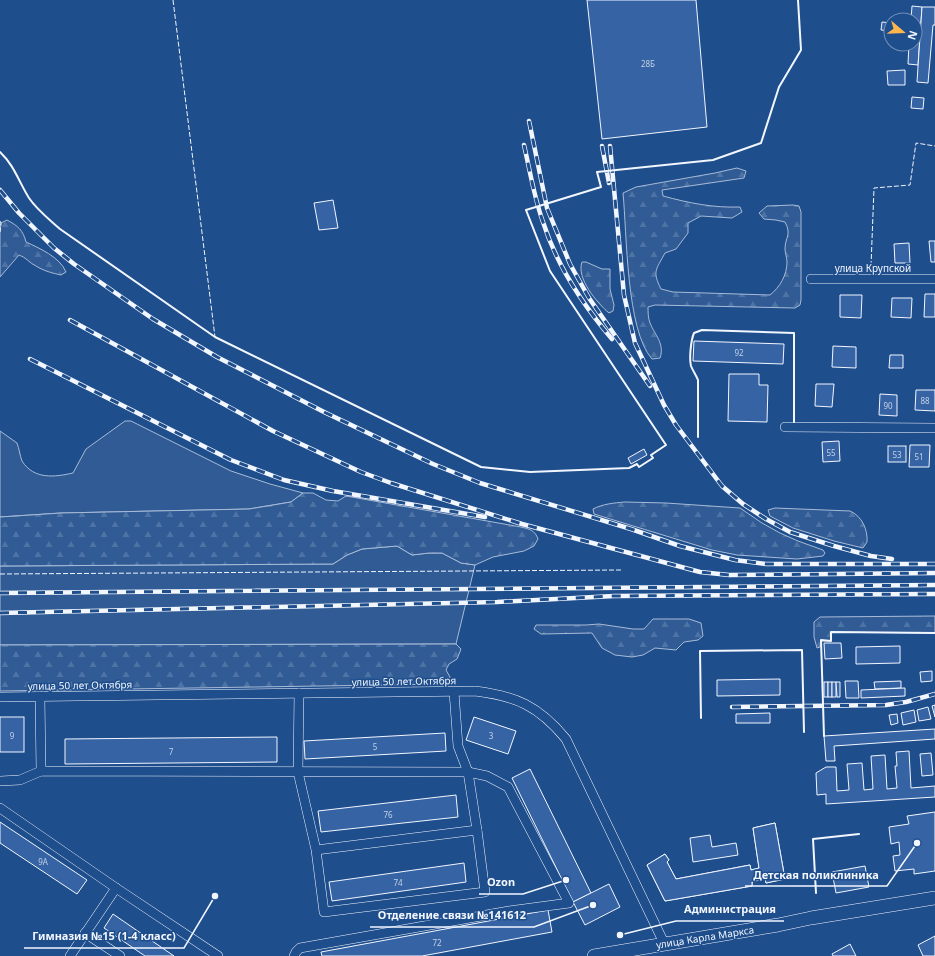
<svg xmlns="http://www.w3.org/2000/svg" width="935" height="956" font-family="'Noto Sans',sans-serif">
  <defs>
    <pattern id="forest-firs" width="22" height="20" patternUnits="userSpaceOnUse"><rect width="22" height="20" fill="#305b95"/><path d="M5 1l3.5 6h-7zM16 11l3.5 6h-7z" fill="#4e73a5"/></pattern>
  </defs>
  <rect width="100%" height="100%" fill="#1f4e8c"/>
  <g fill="#305b95" stroke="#a8bbd7">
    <path d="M125 421H131L231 471 270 484 303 493 291 502 249 509 61 513 0 517V431L17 443C19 448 20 456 22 461 34 480 55 477 73 473L86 449Z"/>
    <polygon points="397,546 412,555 429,553 442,553 461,563 475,565 456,644 0,645 0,566 333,564 347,555 362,549"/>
  </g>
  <g fill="url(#forest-firs)" stroke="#a8bbd7">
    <path d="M737 168 746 171 744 178 662 190 663 196C689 203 713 208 740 207L742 212 732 218 701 216 688 223V233L676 249 665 253C656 270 652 271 661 289L673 292 770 295C780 287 787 275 787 262 787 258 785 253 785 249 785 237 792 235 785 222L776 220 764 219 759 213 767 206 793 205 799 206 801 212V300L800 305 795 308 655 305 648 307C648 312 648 318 650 323 655 335 665 344 660 358L652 359C626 330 627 233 623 193L636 187 715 173Z"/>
    <path d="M7 220C18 226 23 230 26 242 39 248 60 257 66 272L61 275C52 273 44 271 36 266 29 263 26 257 19 255L0 277V232L1 223Z"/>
    <path d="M582 262H586L602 269H610V289L614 305 613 311 609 313C597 303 576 278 582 262Z"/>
    <path d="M303 493H313L326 500 338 501 346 496 521 527C529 529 535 530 538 539L534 546 524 551 493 557 475 565 461 563 442 553H429L412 555 397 546 362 549 347 555 333 564 0 566V517L61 513 249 509 291 502Z"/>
    <path d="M625 502 666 503 740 508 762 523 780 533 798 541 823 550 825 553 823 556 797 559 737 555 712 550 594 514 593 509C603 504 613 503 625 502Z"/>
    <path d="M775 508 850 511C862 516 868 530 867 542L863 548 834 541 793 528 770 516 768 510Z"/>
    <polygon points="935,616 935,633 831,632 831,641 821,641 820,647 817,648 814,637 814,622 820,617"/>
    <polygon points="653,619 689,619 701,623 703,636 698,640 684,642 676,650 655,648 643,655 632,657 615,655 602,648 592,633 541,634 534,629 536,625 586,625 599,624 633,629 644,629"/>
    <polygon points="456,644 461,649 457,659 449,664 446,670 450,677 447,684 0,691 0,645"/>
  </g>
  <g fill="#3563a3" stroke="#f2f6ff">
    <polygon points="587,0 696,0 707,127 602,139"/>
    <polygon points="912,6 922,7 918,65 908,64 909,44 915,44 915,20 911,20"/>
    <polygon points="922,7 935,7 935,25 933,25 928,83 917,82"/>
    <polygon points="882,22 891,23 891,31 881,30"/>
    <polygon points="905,70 905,85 888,85 887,71"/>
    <polygon points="912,97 924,98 923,109 911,108"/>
    <polygon points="333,200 338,228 319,230 314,203"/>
    <polygon points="929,241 935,241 935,262 931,262"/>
    <polygon points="909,243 910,263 895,263 894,244"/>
    <polygon points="925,294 935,294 935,317 924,317"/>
    <polygon points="840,295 862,295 861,318 840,317"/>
    <polygon points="892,298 912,298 911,318 891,317"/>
    <polygon points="694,341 784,344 783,364 693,361"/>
    <polygon points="833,346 856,347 856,368 832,367"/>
    <polygon points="890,355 903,355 903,368 889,368"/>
    <polygon points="729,374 759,374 759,385 768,385 767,422 728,421"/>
    <polygon points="816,384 834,384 832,407 815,406"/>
    <polygon points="916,390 935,390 935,411 915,410"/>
    <polygon points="880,394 897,395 897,416 879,415"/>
    <polygon points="839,441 840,461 823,462 822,442"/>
    <polygon points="910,445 930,445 929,467 909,467"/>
    <rect x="888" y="446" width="18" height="16"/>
    <polygon points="644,449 647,455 631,464 628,458"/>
    <polygon points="824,643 841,643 842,658 825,659"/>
    <polygon points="900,646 900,663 856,664 856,647"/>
    <polygon points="932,671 932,681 921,682 920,672"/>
    <polygon points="780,679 780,695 717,696 717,680"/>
    <polygon points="845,681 858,681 859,698 846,698"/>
    <polygon points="901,681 901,688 875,689 874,682"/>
    <rect x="824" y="682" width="4" height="15"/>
    <rect x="828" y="682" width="4" height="15"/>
    <rect x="832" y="682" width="4" height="15"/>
    <polygon points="836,682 840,682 840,697 837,697"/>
    <polygon points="905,688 905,696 861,698 861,690"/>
    <polygon points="935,705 935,717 932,706"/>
    <polygon points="928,707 931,719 919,721 917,710"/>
    <polygon points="914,710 916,722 903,725 901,713"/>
    <polygon points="770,713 770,723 736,723 736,714"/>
    <polygon points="897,714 898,723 891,725 889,715"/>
    <rect x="0" y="717" width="24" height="35"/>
    <polygon points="474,717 516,731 508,754 466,740"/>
    <polygon points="935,729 935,739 834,746 835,761 826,761 824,736"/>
    <polygon points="445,733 446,751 305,759 304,741"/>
    <polygon points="277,737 277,762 65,764 65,739"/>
    <polygon points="909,751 911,788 935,786 935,797 826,804 826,794 817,795 816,773 826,767 836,767 837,791 849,790 847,764 862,763 864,790 873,789 871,756 885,755 887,789 897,788 895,766 897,766 896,752"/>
    <polygon points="931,753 933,775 922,776 920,754"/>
    <polygon points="530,769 591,893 573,902 512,778"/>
    <polygon points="456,795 458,817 321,832 318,811"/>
    <polygon points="935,812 935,871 914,874 914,869 895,871 893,856 900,855 899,842 891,844 889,827 909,824 907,816"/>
    <polygon points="0,822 87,880 77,894 0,843"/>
    <polygon points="775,823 785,879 766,883 765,878 752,882 752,886 665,901 647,865 665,854 669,860 667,862 676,879 750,865 751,870 759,868 753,828"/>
    <polygon points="775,823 785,879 766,883 765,878 752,882 752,886 665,901 647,865 665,854 669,860 667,862 676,879 750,865 751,870 759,868 753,828"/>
    <polygon points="710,835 712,847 736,843 738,855 693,862 690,838"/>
    <polygon points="464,863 466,882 332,901 329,882"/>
    <polygon points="865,866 869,887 836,893 832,872"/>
    <polygon points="609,884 620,907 585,925 573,902"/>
    <polygon points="548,910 552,932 422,956 322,956 321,952"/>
    <polygon points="113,914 174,956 145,956 104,928"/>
    <polygon points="935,936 935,956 923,956 918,945"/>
    <polygon points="850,944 856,956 833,956 832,954"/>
  </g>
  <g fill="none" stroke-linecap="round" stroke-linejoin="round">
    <g stroke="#f2f6ff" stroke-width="10">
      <g id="street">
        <polyline points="811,279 935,279"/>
        <polyline points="785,427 935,428"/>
        <polyline points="454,692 458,746 468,772 477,830"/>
        <polyline points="299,693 298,772 316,850 324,912 485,892 477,830 316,850"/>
        <path d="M0 697 475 691C516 696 539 706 566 739L664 943"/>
        <polyline points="40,697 41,771"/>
        <polyline points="0,781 20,780 41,771 468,772 487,776 508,787 569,903 509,911 300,948 296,952 294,956"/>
        <polyline points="0,808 116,888 218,956"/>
        <polyline points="85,933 120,956"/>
        <polyline points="70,956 116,888"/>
      </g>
    </g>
    <g stroke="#f2f6ff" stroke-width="14">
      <polyline id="secondary" points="594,956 778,925 811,918 935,898"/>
    </g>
    <use href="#street" stroke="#1f4e8c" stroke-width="9"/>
    <use href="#secondary" stroke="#1f4e8c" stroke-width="13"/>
    <g stroke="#f2f6ff" stroke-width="4.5">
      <g id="rail">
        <polyline points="529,121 547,208 570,264 589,298 650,386"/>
        <path d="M524 145C530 171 534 197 543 222 557 266 583 305 612 339"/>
        <polyline points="602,146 609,183"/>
        <polyline points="610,146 624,295 635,343 664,405 676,425 722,486 743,504 766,519 790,532 834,546 871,556 892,559"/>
        <polyline points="0,190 19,213 54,248 74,264 153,319 217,357 326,413 433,464 480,483 631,529 680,546 735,560 766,564 935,564"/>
        <polyline points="70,320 273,431 361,472 391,483 522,524 700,572 729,575 935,573"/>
        <polyline points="30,359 231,460 284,480 333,491 485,517"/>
        <polyline points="0,593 935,585"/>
        <polyline points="0,613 497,602 614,596 935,594"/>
        <polyline points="732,707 886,705 906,702 935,694"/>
      </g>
    </g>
    <use href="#rail" stroke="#1f4e8c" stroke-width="3" stroke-dasharray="9" stroke-linecap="butt"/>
    <g stroke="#f2f6ff" stroke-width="1" stroke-dasharray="5 2" stroke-linecap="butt">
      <polyline points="173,0 215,337"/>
      <polyline points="0,221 1,223 0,232"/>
      <polyline points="871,266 874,188 910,185 916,143 935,146"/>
      <polyline points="0,574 621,570"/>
    </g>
    <g stroke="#f2f6ff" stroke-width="2">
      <path d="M0 152C14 165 19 182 29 198 37 210 49 219 60 229L215 337 481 467 530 472 629 468 637 464 639 467 653 458 651 455 666 445 550 271 526 210 601 187 597 172 713 160 761 143 779 87 801 50 798 0"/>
      <path d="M698 437V380C696 375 693 371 691 366 689 358 691 340 694 333L702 330 794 333V422"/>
      <polyline points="701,718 700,651 802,650 804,732"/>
      <polyline points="824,736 821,640 831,641 831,632 935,633"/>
      <polyline points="816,893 813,839 859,834"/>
    </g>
  </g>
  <g text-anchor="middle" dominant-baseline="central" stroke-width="3" stroke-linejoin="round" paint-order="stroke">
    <g font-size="8" fill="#c3d1e8">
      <text x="648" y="63">28Б</text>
      <text x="739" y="352">92</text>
      <text x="925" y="400">88</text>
      <text x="888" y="405">90</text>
      <text x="831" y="452">55</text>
      <text x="897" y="454">53</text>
      <text x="919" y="456">51</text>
      <text x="12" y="735">9</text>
      <text x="491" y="735">3</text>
      <text x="375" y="746">5</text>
      <text x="171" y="751">7</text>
      <text x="388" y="814">76</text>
      <text x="43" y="861">9А</text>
      <text x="398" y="882">74</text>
      <text x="437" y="942">72</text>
    </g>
    <g font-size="10" fill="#f2f6ff" stroke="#1f4e8c">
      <text x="873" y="268">улица Крупской</text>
      <text transform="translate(404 681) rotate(-1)">улица 50 лет Октября</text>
      <text transform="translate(80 685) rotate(-1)">улица 50 лет Октября</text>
      <text transform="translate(705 937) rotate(-9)">улица Карла Маркса</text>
    </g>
  </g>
  <path fill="none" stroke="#f2f6ff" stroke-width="1.5" d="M917 843L887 886H745M566 880L523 894H479M620 935L676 921H784M593 905L534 927H370M215 896L184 948H24"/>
  <g fill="#f2f6ff" stroke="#1f4e8c" stroke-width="1.5">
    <circle cx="917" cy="843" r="4"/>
    <circle cx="566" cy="880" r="4"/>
    <circle cx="620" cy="935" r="4"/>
    <circle cx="593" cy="905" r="4"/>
    <circle cx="215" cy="896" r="4"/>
  </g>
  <g font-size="11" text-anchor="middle" font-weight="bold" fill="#f2f6ff" stroke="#1f4e8c" stroke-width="3" stroke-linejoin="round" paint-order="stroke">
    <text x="816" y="879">Детская поликлиника</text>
    <text x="501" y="886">Ozon</text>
    <text x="730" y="913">Администрация</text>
    <text x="452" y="919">Отделение связи №141612</text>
    <text x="104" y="940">Гимназия №15 (1-4 класс)</text>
  </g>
  <g transform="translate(903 32) rotate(109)"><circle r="19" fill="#1f4e8c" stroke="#7391ba"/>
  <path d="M0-3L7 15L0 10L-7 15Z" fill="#ffb74d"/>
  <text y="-6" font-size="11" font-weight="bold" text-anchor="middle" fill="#f2f6ff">N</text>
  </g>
</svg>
